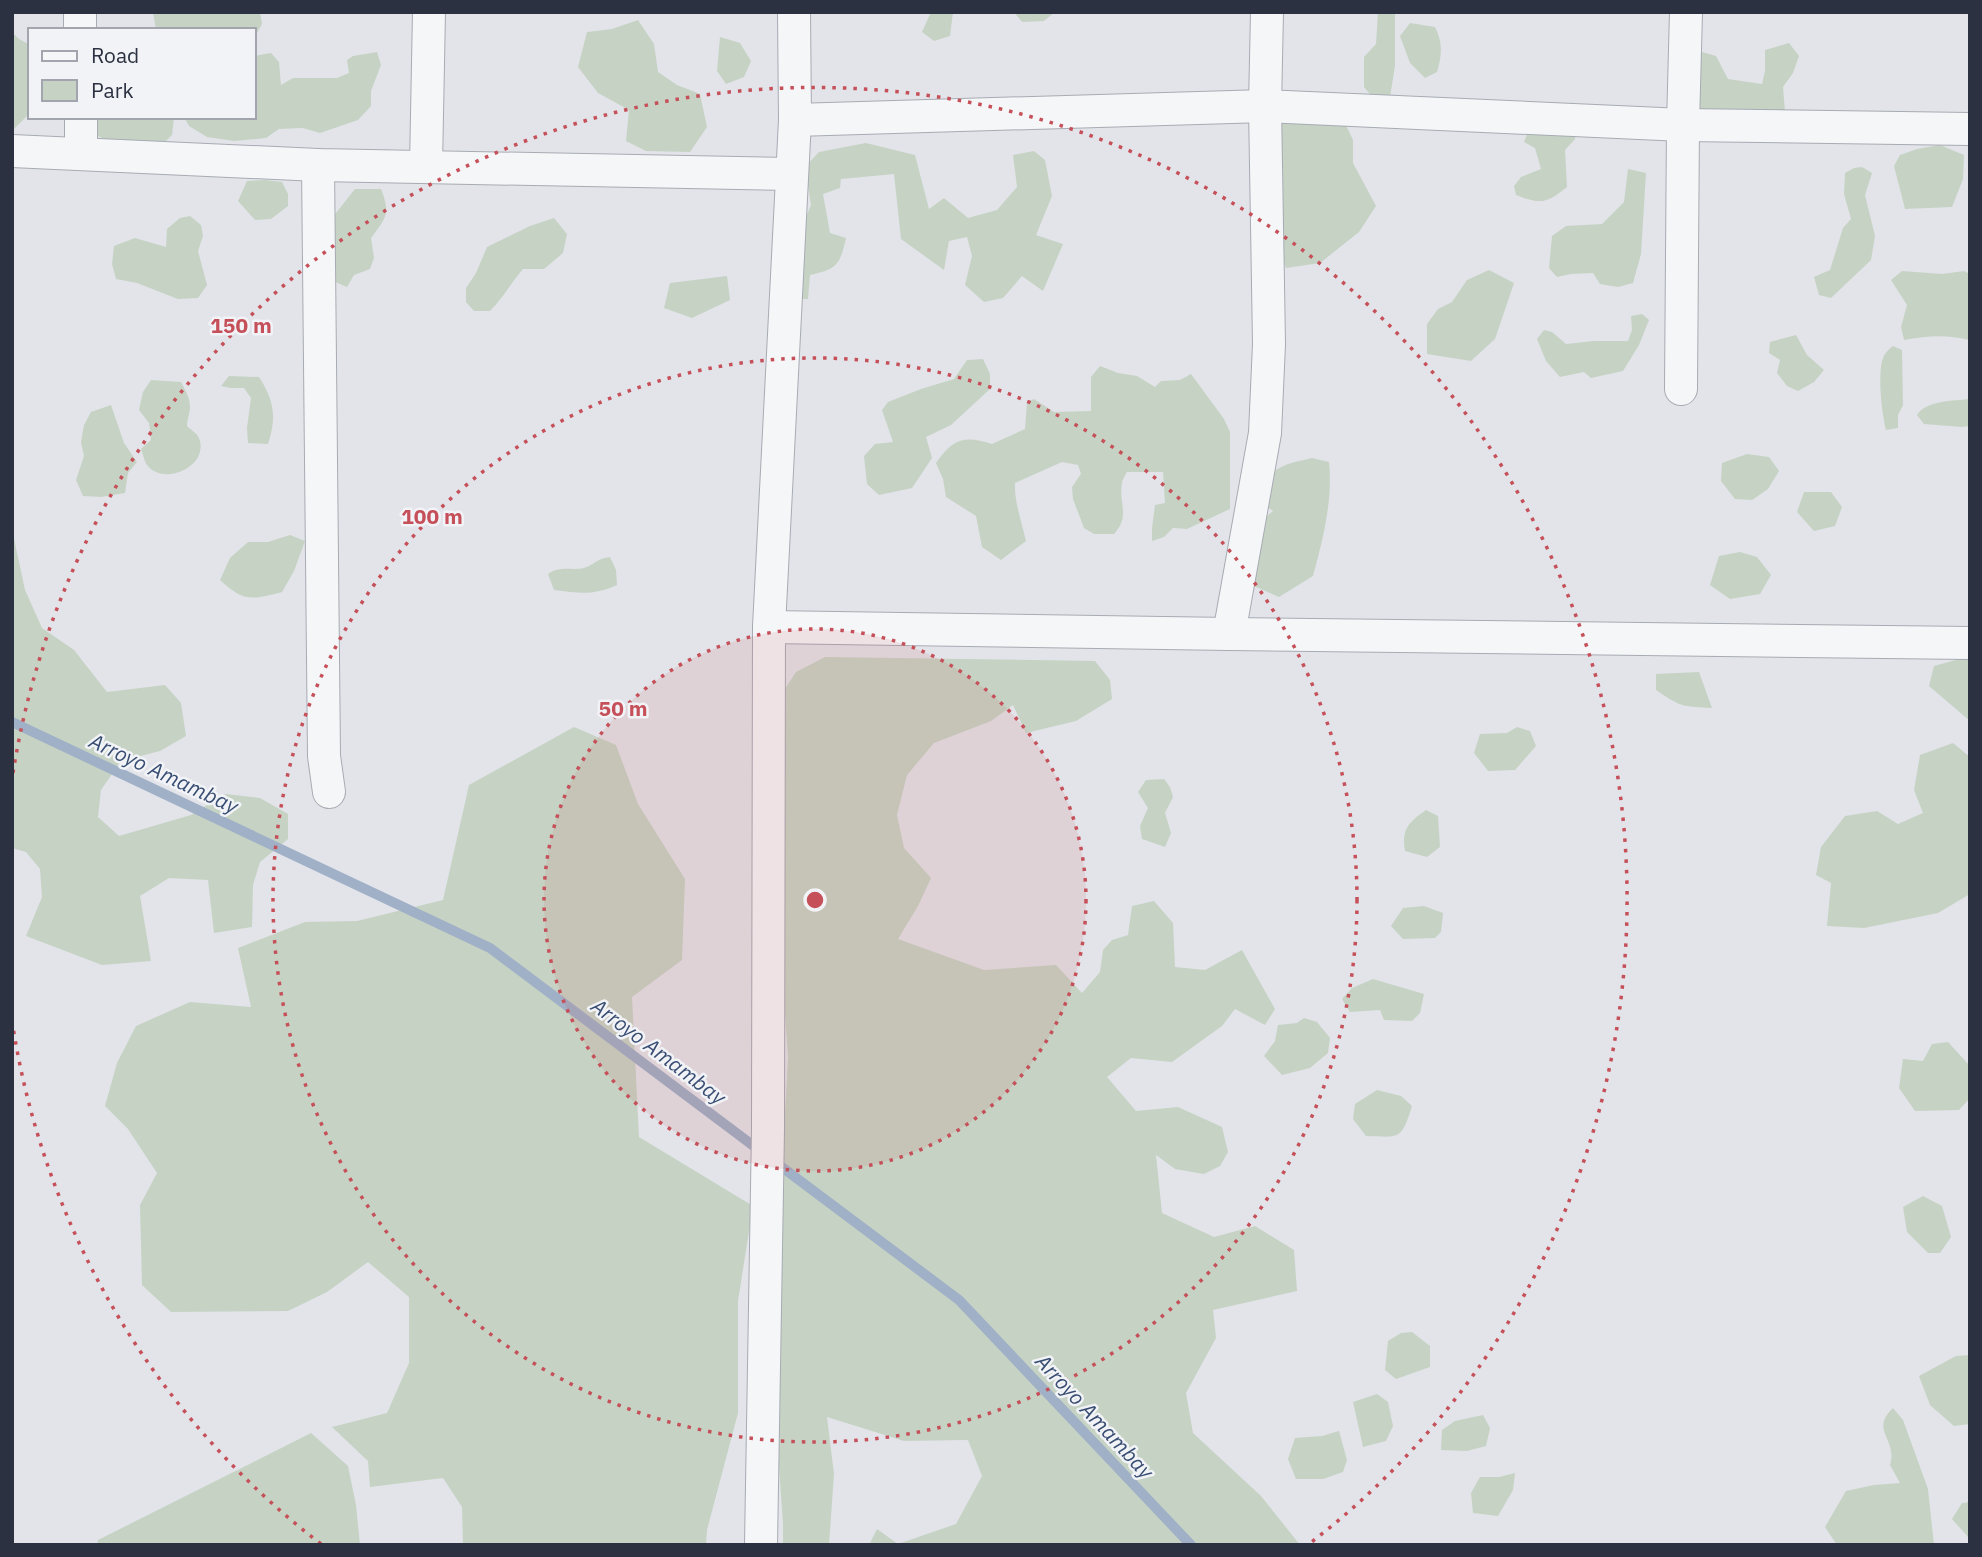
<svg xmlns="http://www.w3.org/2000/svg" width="1982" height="1557" font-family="'IBM Plex Sans',sans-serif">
  <rect width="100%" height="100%" fill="#e2e4e9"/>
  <g fill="#c6d3c4">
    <polygon points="260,12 262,24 254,38 254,30 156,29 153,13"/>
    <polygon points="931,12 953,12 950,36 934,41 922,32"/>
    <polygon points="1014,12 1055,12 1044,21 1022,22"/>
    <polygon points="1378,12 1395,12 1395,66 1390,97 1374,99 1364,87 1364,57 1376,44"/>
    <polygon points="638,20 654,44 658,72 677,85 700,94 707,127 690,152 646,151 626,141 629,110 598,93 578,67 587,32 612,29"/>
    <path d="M1410 23 1435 27C1443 43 1442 55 1437 72L1425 78 1410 63 1400 36Z"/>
    <polygon points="12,32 19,39 30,45 30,113 12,131"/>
    <polygon points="720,37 740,43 751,61 744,77 726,84 717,71"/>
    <polygon points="1789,43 1799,56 1793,73 1783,87 1785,112 1707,126 1691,105 1695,50 1716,56 1728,79 1762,84 1765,71 1765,50"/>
    <polygon points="377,52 381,65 371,91 371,106 358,120 320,133 303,128 279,129 266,138 234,141 207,137 189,126 184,117 254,117 254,56 271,53 279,62 281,85 293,78 337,78 349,73 347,60 353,56"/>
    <polygon points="1341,115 1353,140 1353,163 1376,206 1359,232 1320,263 1286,268 1276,235 1267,133 1281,118"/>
    <path d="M84 117H174L172 135 165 142C143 144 104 147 88 128 86 125 85 121 84 117Z"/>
    <path d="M1575 122V139L1565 150 1567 187C1547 203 1541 205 1516 195L1514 186 1521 177 1541 169 1535 148 1524 142 1530 126Z"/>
    <path d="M866 143 915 155 929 209 944 198 968 218 997 210 1017 187 1013 155 1034 151 1045 160 1052 196 1036 235 1063 244 1043 291 1022 276 1003 298 984 302 965 285 972 256 967 237 949 241 944 270 901 239 894 174 841 179 840 188 823 194 830 233 846 238C840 265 837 269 810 275L808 299H795L800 232 811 205 805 167 819 152Z"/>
    <polygon points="1940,145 1964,155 1963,179 1952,207 1905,209 1894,166 1900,155 1917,149"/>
    <polygon points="1862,167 1872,173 1865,195 1875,236 1871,260 1831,298 1819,295 1814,277 1830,270 1843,228 1851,219 1844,194 1845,173 1854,168"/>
    <polygon points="1628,169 1646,173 1641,254 1633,283 1618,287 1600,284 1593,273 1571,274 1557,277 1549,268 1552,236 1566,226 1602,224 1624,202"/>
    <polygon points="265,180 282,182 288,194 288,206 271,219 255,220 238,201 247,181"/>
    <path d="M355 189H381C391 214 386 218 371 238L374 258 370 269 354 275 347 287 333 281 332 218Z"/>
    <polygon points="190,216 201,225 203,236 198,251 207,285 198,298 178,299 137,283 116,279 112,264 114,246 135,238 166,247 167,229 180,218"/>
    <path d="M554 218 567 234 563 253 544 269H523C511 283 503 298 490 311H474L466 302V288L476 273 487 247 530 226Z"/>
    <polygon points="1489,270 1514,283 1495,339 1471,361 1427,354 1427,324 1438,309 1452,302 1467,280"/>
    <path d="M1902 271 1942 274 1964 271 1970 274 1969 340C1946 334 1927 336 1904 340L1901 327 1907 305 1891 280Z"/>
    <polygon points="727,276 730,300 692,318 664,308 670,283"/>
    <polygon points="1642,314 1649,320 1639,345 1623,371 1591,378 1584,372 1560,377 1546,361 1537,339 1544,330 1552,332 1566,344 1594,341 1628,341 1632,330 1631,316"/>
    <polygon points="1796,335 1807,355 1824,370 1814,382 1798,391 1787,386 1777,373 1780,360 1769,353 1770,342"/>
    <path d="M1893 346 1902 350 1903 405 1898 415V428L1886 430C1882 414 1876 367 1885 354 1887 351 1890 348 1893 346Z"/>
    <polygon points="983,359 990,374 990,389 951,425 926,437 932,458 912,488 879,495 867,484 864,456 875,444 893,442 882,410 888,402 921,389 954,379 967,360"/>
    <path d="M1100 366 1118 373 1137 376 1155 387 1161 381 1180 380 1191 374 1224 419 1230 432V509L1187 529 1173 528 1164 537 1152 541V528L1155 505 1165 503 1163 472H1127C1126 473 1122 481 1122 483 1118 502 1131 516 1114 534H1094L1084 528 1073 499 1072 487 1081 474 1078 465 1062 462 1015 483C1014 501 1022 523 1026 541L1001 560 982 547 976 516 946 497 943 479 936 463C953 439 964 435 992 444L1025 429 1027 402 1034 399 1054 412 1091 411V377Z"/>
    <path d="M229 376 259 377C274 400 277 417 268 444L248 443 247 428 251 398 244 388H231L221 386Z"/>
    <path d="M151 380 181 382C185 390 190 397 190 407 190 414 187 419 187 426 191 430 197 433 199 438 210 466 164 487 147 465 144 461 143 453 141 449L151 440 149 423 139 410 143 392Z"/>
    <path d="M1970 399V426L1962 427 1924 424 1917 415C1927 400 1953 401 1970 399Z"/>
    <polygon points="111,405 124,443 137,462 128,473 125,493 101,497 83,496 76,480 84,456 81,442 84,425 91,412"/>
    <polygon points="1747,454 1769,457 1779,471 1768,489 1752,500 1735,499 1721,481 1722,463"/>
    <path d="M1312 458 1329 462C1333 500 1323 539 1313 576L1279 597 1252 585 1254 527 1273 511 1258 501C1268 467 1281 465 1312 458Z"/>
    <polygon points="1804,492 1831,492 1842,507 1835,526 1814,531 1797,512"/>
    <polygon points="12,529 25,590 42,628 74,650 107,692 165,685 181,703 186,736 160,751 121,761 101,790 98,817 119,836 191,815 225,794 260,798 288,814 288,839 260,862 253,885 252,927 214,933 208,880 169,878 140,896 151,961 102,965 26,936 42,897 40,869 26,852 12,848"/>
    <path d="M290 535 305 541 294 571 282 592C251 600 244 602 220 580L230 558 248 542H268Z"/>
    <polygon points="1740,552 1757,557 1771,575 1760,594 1730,599 1710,585 1719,556"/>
    <path d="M610 557 616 570 617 585C593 596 579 593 554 590L548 574C562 564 576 573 589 566 599 561 597 559 610 557Z"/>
    <polygon points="1970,656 1970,721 1929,686 1934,666"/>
    <polygon points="825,657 1095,661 1110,680 1112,699 1076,721 1026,733 1013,705 991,721 934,743 907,775 897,815 904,848 931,878 918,906 898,939 984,970 1056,965 1082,993 1100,972 1103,950 1112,940 1128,935 1132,906 1154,901 1173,923 1175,967 1205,970 1242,950 1275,1009 1265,1025 1235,1009 1222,1026 1172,1062 1131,1058 1107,1077 1136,1111 1178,1107 1222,1127 1228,1152 1220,1166 1204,1174 1175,1169 1156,1155 1162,1213 1214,1237 1255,1226 1294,1250 1297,1291 1213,1310 1216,1338 1186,1393 1193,1433 1261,1496 1300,1545 869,1545 877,1529 898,1544 956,1524 982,1476 968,1440 904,1441 827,1417 834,1474 829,1545 783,1545 783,1524 772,1366 788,1057 782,969 779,698 796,672"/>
    <path d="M1699 672 1712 708C1683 707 1679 706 1656 690V674Z"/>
    <polygon points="574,727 616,745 638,804 685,879 682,960 632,997 639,1137 753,1206 738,1301 738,1413 707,1530 706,1545 463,1545 462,1507 443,1478 370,1487 368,1461 332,1427 387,1413 409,1363 409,1297 368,1262 327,1292 288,1311 171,1312 142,1285 140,1205 157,1173 128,1129 105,1106 117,1063 136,1026 190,1002 251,1007 238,948 305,922 357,921 443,900 469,785"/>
    <polygon points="1517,727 1530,731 1536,746 1515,770 1488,771 1474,753 1480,734 1507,733"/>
    <polygon points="1953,743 1970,757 1970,894 1938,913 1864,928 1827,926 1831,883 1816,875 1821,847 1845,816 1877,811 1898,824 1923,813 1914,790 1920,755"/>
    <polygon points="1164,779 1170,787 1173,797 1165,813 1171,833 1165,847 1142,839 1140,826 1148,808 1138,792 1146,780"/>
    <path d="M1426 810 1438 816 1440 847 1427 857 1405 851C1401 829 1409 822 1426 810Z"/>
    <polygon points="1424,906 1443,913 1441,932 1435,938 1403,939 1391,926 1403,908"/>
    <polygon points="1373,979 1424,994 1420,1013 1412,1021 1384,1020 1380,1010 1350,1012 1342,999 1352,988"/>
    <polygon points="1304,1018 1317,1022 1330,1038 1328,1053 1310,1068 1282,1075 1264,1056 1275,1041 1278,1025 1297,1023"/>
    <polygon points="1948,1042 1969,1065 1970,1098 1959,1110 1915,1111 1899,1088 1903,1059 1923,1061 1932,1044"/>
    <path d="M1377 1090 1401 1096 1412 1106C1401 1141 1400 1137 1366 1136L1353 1119 1355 1104Z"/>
    <polygon points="1923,1196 1942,1206 1951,1237 1940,1253 1928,1253 1907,1232 1903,1207"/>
    <polygon points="1412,1332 1430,1346 1430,1367 1396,1379 1385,1370 1388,1341 1401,1333"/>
    <polygon points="1970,1355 1970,1424 1954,1426 1930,1405 1919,1376 1956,1356"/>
    <polygon points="1377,1394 1388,1402 1393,1426 1386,1441 1363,1447 1353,1402"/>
    <path d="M1893 1408 1903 1420 1928 1489 1934 1545H1837L1825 1527 1846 1491 1874 1485 1900 1483 1890 1465C1898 1438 1869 1431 1893 1408Z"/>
    <polygon points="1483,1415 1490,1428 1486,1446 1467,1451 1441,1450 1442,1430 1455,1421"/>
    <polygon points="1339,1431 1347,1460 1343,1472 1323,1479 1296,1479 1288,1459 1295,1438 1322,1436"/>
    <polygon points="311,1433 348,1466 356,1505 360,1545 97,1545 98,1540"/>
    <polygon points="1515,1473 1513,1490 1498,1516 1473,1513 1471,1493 1480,1477 1499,1477"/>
    <polygon points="1970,1502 1970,1537 1968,1537 1952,1519 1962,1503"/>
  </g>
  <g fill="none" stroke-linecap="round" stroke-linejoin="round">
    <polyline stroke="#a0b0c7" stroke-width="10" points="12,722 490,948 959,1300 1191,1545"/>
    <g stroke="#a7abb3" stroke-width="34">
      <g id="minor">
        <polyline points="80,12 80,30"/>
        <polyline points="81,117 81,153"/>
        <polyline points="795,120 1265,106 1683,125 1970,129"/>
        <polyline points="12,151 318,165 792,174"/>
        <polyline points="318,165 324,756 329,792"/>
        <polyline points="426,166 429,12"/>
        <polyline points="1681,389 1683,125 1686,12"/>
        <polyline points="769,627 1229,634 1970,643"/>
        <polyline points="1229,634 1265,433 1269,344 1265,106 1267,12"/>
        <polyline points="761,1545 768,1129 769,627 795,120 794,12"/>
      </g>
    </g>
    <use href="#minor" stroke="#f5f6f8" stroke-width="32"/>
  </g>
  <circle cx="815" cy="900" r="271" fill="#c55059" fill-opacity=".12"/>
  <g fill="none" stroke="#c55059" stroke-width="3.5" stroke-dasharray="3.5 7">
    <circle cx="815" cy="900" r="271"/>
    <circle cx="815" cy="900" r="542"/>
    <path d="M321 1544A812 812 0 0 1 13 1027M13 773A812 812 0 1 1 1309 1544"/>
  </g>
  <g text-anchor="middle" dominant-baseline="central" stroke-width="5" stroke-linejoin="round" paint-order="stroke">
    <g font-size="21" font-style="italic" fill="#384d72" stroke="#f2f3f7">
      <text transform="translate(164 773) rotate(25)">Arroyo Amambay</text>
      <text transform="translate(659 1051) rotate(37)">Arroyo Amambay</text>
      <text transform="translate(1095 1416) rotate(47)">Arroyo Amambay</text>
    </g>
  </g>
  <circle cx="815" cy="900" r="10" fill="#c55059" stroke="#f2f3f7" stroke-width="3.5"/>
  <g font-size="21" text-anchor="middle" font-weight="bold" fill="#c55059" stroke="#f2f3f7" stroke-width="5" stroke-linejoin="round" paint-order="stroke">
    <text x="241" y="333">150 m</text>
    <text x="432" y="524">100 m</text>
    <text x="623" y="716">50 m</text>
  </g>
  <rect width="1982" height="1557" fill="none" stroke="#2b3140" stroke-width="28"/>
  <rect x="28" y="28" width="228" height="91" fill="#f2f3f7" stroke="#a2a5ae" stroke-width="2"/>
  <rect x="42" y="51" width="35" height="10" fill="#f5f6f8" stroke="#a2a5ae" stroke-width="2"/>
  <text x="91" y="63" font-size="21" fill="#2b3140">Road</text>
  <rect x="42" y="80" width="35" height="21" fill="#c6d3c4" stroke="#a2a5ae" stroke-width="2"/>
  <text x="91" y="98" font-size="21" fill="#2b3140">Park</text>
</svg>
